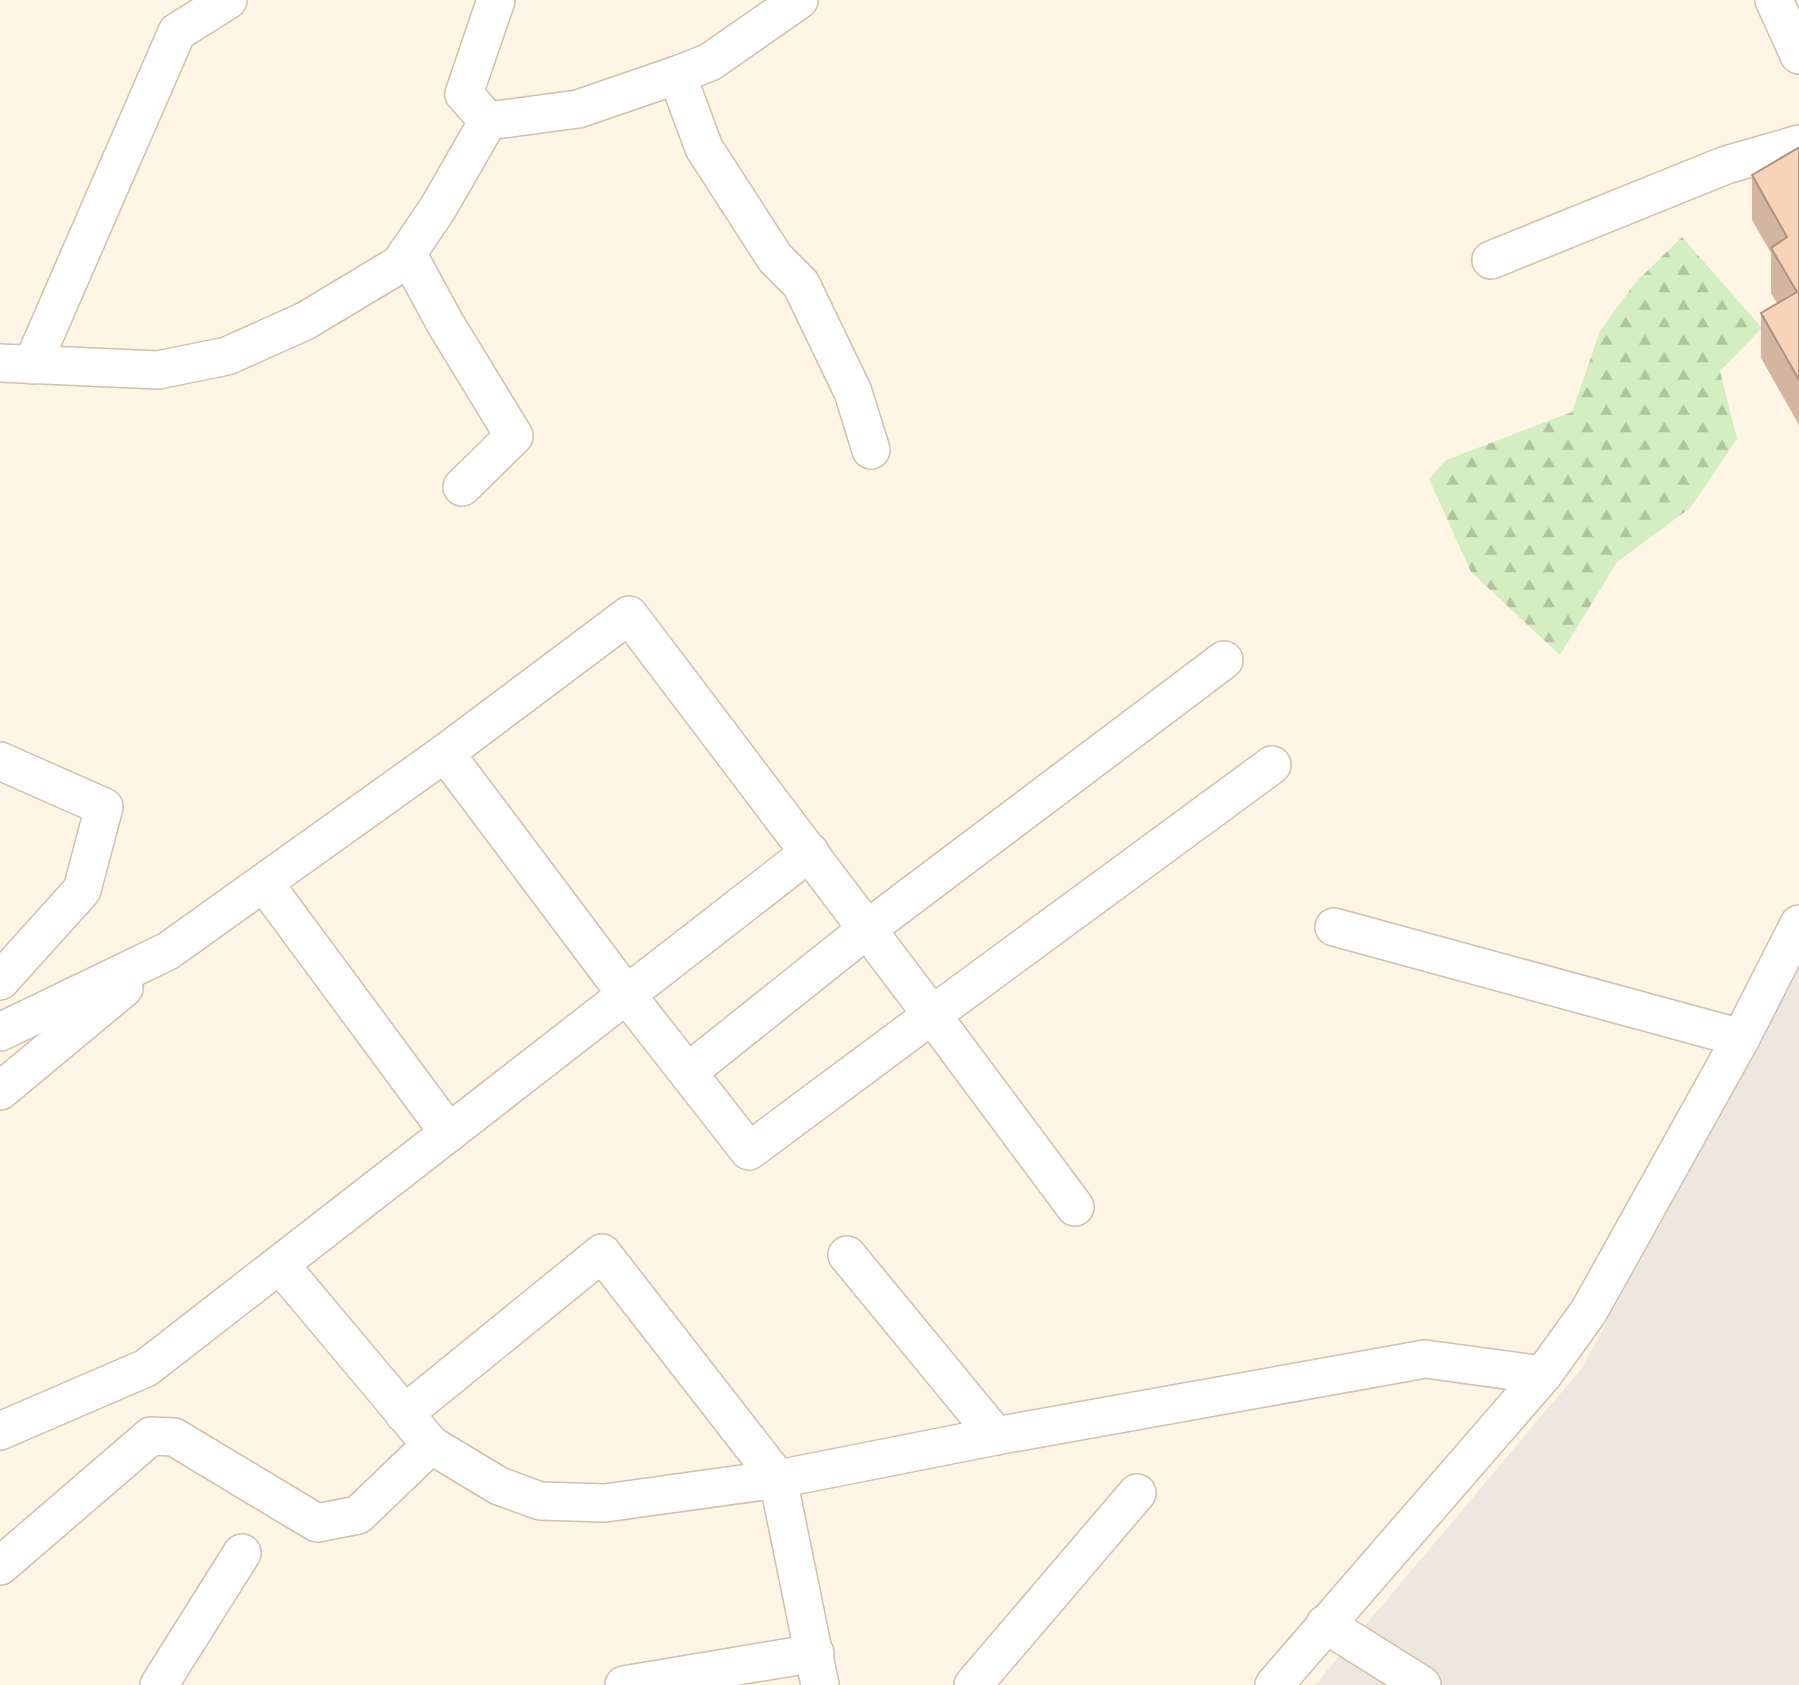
<svg xmlns="http://www.w3.org/2000/svg" width="1799" height="1685" font-family="Figtree,sans-serif">
  <defs>
    <pattern id="forest-firs" width="22" height="20" patternUnits="userSpaceOnUse" patternTransform="scale(1.75)"><rect width="22" height="20" fill="#d3eec1"/><path d="M5 1l3.5 6h-7zM16 11l3.5 6h-7z" fill="#b0c49f"/></pattern>
  </defs>
  <rect width="100%" height="100%" fill="#fef5e5"/>
  <polygon fill="#eee7df" points="1799,968 1799,1685 1315,1685 1581,1369"/>
  <polygon fill="url(#forest-firs)" points="1682,237 1762,328 1720,371 1737,439 1690,508 1617,562 1560,655 1471,572 1429,479 1446,460 1572,412 1600,331 1635,283"/>
  <g fill="none" stroke-linecap="round" stroke-linejoin="round">
    <g stroke="#d4beac" stroke-width="40">
      <g id="minor">
        <polyline points="1774,0 1799,55"/>
        <polyline points="677,75 704,148 775,258 801,284 853,392 871,450"/>
        <polyline points="488,121 578,109 677,75 710,62 799,0"/>
        <polyline points="488,121 464,94 496,0"/>
        <polyline points="407,253 445,323 514,436 462,487"/>
        <polyline points="1491,260 1726,165 1799,144"/>
        <polyline points="0,363 158,370 227,356 305,321 400,264 438,208 488,121"/>
        <polyline points="32,365 177,32 228,0"/>
        <polyline points="445,753 626,994 749,1151 932,1015 1075,1207"/>
        <polyline points="0,761 104,807 82,890 0,981"/>
        <polyline points="264,883 449,1133"/>
        <polyline points="1334,927 1741,1038"/>
        <polyline points="0,1032 168,951 445,753 629,615 932,1015 1272,765"/>
        <polyline points="688,1072 866,930 1224,660"/>
        <polyline points="0,1091 124,988"/>
        <polyline points="847,1255 996,1436"/>
        <polyline points="281,1266 431,1445 499,1486 540,1501 605,1503 778,1479 996,1436 1425,1359 1543,1375"/>
        <polyline points="404,1414 602,1253 778,1479 820,1685"/>
        <polyline points="0,1431 146,1368 810,852"/>
        <polyline points="0,1566 151,1436 174,1437 317,1523 358,1515 431,1445"/>
        <polyline points="1325,1624 1422,1685"/>
        <polyline points="159,1685 242,1553"/>
        <polyline points="624,1685 815,1653"/>
        <polyline points="973,1685 1137,1493"/>
        <polyline points="1274,1685 1543,1375 1589,1311 1741,1038 1799,924"/>
      </g>
    </g>
    <use href="#minor" stroke="#fff" stroke-width="37"/>
  </g>
  <polygon fill="#d4b5a0" points="1799,149 1799,425 1761,358 1761,313 1777,303 1771,293 1771,253 1752,220 1752,175"/>
  <polygon fill="#f7d3ba" stroke="#ad9482" stroke-width="2" points="1798,148 1799,149 1799,380 1761,313 1797,292 1771,248 1787,237 1752,175"/>
</svg>
